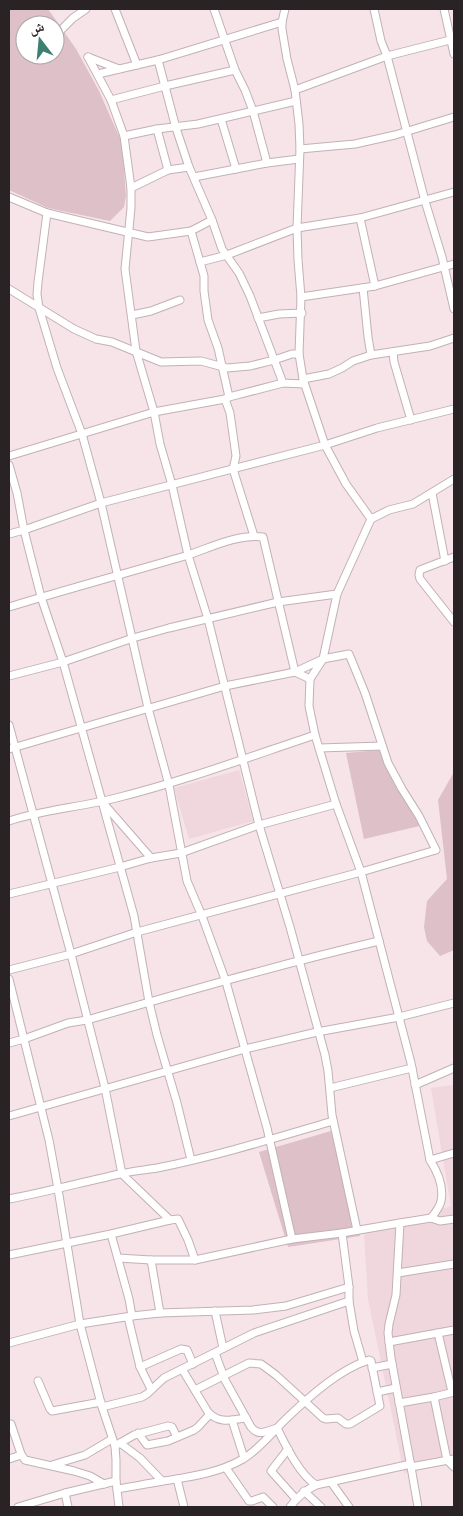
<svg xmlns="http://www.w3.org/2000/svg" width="463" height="1516" font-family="'Playfair Display','Noto Naskh Arabic',serif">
  <rect width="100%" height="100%" fill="#f6e4e9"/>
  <g fill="#f0d6dd">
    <polygon points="239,770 253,821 189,839 174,788"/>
    <polygon points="454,1085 454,1463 404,1473 368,1299 364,1234 451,1206 431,1088"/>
  </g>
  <g fill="#ddc0c8" fill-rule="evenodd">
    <path d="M9 9H48L76 49 99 91 122 143 126 196 124 207 110 221 48 208 9 190ZM25 25H55V55H25Z"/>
    <polygon points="380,750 428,824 364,839 346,753"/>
    <polygon points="454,772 454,950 440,956 427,941 424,927 427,901 447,879 438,800"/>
    <polygon points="331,1131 360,1236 288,1247 259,1152"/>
  </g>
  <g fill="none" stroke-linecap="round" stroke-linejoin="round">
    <g stroke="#c2b1b6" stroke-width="9">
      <g id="minor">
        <polyline points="115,9 137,65"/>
        <polyline points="214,9 235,70 245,90 253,111 267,163"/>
        <polyline points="285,9 282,22 282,29 287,59 295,90 299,124 300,149 297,228 298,260 301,297 299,354 303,379 325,445 346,484 371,519"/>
        <polyline points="374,9 381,41 387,56 425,201 442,257 454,309"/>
        <polyline points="444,9 454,54"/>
        <polyline points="55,36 73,18 86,9"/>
        <polyline points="88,57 111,100 124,136 131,188 131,208 125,269 136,351 154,412 160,444 172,485 188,555 208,619 259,825 290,927 325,1055 328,1071 332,1115 357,1230"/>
        <polyline points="88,57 119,69"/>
        <polyline points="158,60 176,128 189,167 212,220 222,249 239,273 250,296 283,383 304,384"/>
        <polyline points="98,74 158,60 282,22"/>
        <polyline points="295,90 387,56 454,39"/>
        <polyline points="111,100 165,86 235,70"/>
        <polyline points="221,119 236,169"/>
        <polyline points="157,129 168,170"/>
        <polyline points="124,136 157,129 198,124 296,101"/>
        <polyline points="300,149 355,144 395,135 454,117"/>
        <polyline points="194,177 267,163 299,159"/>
        <polyline points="131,188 168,170 189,167"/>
        <polyline points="9,197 47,213 148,237 191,231 212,220"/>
        <polyline points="47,213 38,282 37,294 39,308 57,368 82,434 101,503 148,708 169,785 187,881 202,916 226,982 267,1128 292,1239"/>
        <polyline points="360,218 375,286"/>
        <polyline points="191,231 204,276 204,291 208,320 218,348 229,397"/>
        <polyline points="200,262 227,255 297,228 360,218 454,192"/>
        <polyline points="363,288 368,337 371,355"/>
        <polyline points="9,289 74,329 96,339 112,342 161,362 201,361 227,368 250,366 274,360 292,354 299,354"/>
        <polyline points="301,297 375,286 454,264"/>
        <polyline points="132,315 151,311 180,300"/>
        <polyline points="258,318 279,314 302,313"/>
        <polyline points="393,352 394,362 411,420"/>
        <polyline points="303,379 329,374 342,368 353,361 371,355 430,346 454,338"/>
        <polyline points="225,399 230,413 236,456 233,469 254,536"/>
        <polyline points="9,456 154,412 225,399 229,397 283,383"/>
        <polyline points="9,465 17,493 24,530 41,597 63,662 134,916 149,1002 157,1035 177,1103 191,1160"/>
        <polyline points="432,493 445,561"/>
        <polyline points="9,534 24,530 101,503 325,445 377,428 454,409"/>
        <polyline points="454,557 425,568 420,570 419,575 420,579 454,622"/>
        <path d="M9 607C67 589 127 573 185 556 210 548 236 534 263 537L295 672 310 679"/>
        <polyline points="9,676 63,662 133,638 169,628 278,602 337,594"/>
        <polyline points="9,725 71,954 105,1088 122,1174 170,1220 178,1219 188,1240 195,1260"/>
        <polyline points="319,748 382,746"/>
        <polyline points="9,749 225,686 295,672 323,659 349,654 365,693 388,763 402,789 419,816 436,850 361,872 137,932 71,954 9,970"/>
        <polyline points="104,804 151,858"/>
        <path d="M9 821C41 810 82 807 116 798 184 781 249 757 315 735"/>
        <polyline points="9,894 120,867 151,858 181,853 259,825 336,804"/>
        <polyline points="9,979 49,1140 58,1189 80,1324 102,1407 115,1446 116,1460 116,1481 119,1507"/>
        <path d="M9 1043 24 1039 68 1023 87 1020C184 992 281 964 379 941"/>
        <polyline points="415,1085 454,1068"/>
        <polyline points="330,1088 412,1068"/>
        <polyline points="9,1116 245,1049 317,1032 399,1017 454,1003"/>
        <polyline points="430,1160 454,1153"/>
        <path d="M9 1199C46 1192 83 1182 120 1174 132 1171 145 1170 157 1168 217 1156 275 1138 333 1121"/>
        <polyline points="431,1218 440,1221 454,1219"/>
        <polyline points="342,1233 349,1287 349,1301 354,1331 363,1362"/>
        <polyline points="111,1234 129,1299 132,1316"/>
        <polyline points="9,1255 111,1234 170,1220"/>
        <polyline points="118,1258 151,1260 195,1260 292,1239 342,1233 400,1223"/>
        <polyline points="151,1260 160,1313"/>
        <polyline points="398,1273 454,1264"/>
        <polyline points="215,1311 223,1348"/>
        <polyline points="128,1317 140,1367 151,1389"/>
        <polyline points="438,1333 452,1392"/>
        <polyline points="389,1342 454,1330"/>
        <polyline points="9,1343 80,1324 132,1316 160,1313 253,1310 286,1306 349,1287"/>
        <path d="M215 1353 225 1380 251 1427C259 1437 266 1431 277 1428 286 1446 299 1474 316 1485"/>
        <polyline points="140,1367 181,1349 187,1350 193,1364"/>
        <polyline points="372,1368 392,1364"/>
        <path d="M182 1369 208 1412C219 1424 231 1420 246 1418"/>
        <polyline points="38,1381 50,1409 52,1411 101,1402"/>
        <polyline points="377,1392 396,1388"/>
        <polyline points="434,1397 447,1460 454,1467"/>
        <polyline points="399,1403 434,1397 454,1392"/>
        <polyline points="102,1407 142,1397 147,1394 164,1378 254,1333 349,1301"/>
        <polyline points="232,1420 244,1458"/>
        <polyline points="9,1424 11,1424 21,1454 25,1460 74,1471 90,1476 104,1484"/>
        <polyline points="138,1433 147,1445 168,1441 194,1430 198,1427 210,1414"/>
        <polyline points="120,1443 140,1458 162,1481"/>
        <polyline points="115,1446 134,1435 168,1426 172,1427 177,1437"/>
        <polyline points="288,1449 271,1471 296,1499"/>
        <polyline points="9,1459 21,1455"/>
        <polyline points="52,1465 85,1455 112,1439"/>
        <path d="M411 1467 391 1358 388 1333 389 1324 396 1295 400 1223 431 1218C435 1213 440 1207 441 1201 444 1187 437 1171 430 1160L411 1063 361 872 336 804 315 735 309 706 310 679 323 659 337 594 371 519 389 510 413 504 454 479"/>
        <polyline points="226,1468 249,1501 252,1501 263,1497 273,1507"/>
        <polyline points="177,1479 184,1507"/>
        <polyline points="331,1482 349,1507"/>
        <path d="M117 1489C131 1487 145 1484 158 1482 188 1477 217 1474 243 1459 261 1448 273 1431 288 1417 310 1396 340 1369 369 1360L371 1361 380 1406 350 1424H346L338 1418 326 1419 323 1418 276 1375 261 1364 249 1363 195 1390"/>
        <polyline points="304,1491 321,1507"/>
        <polyline points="65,1493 68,1507"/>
        <polyline points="18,1507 65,1493 116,1481"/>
        <path d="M290 1507C297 1497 304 1491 316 1485L411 1464"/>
        <polyline points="418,1507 411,1467 454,1459"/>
      </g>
    </g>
    <use href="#minor" stroke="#fff" stroke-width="7"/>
  </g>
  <rect width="463" height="1516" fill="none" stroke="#292325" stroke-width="20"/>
  <g transform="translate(40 40) rotate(344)"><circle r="24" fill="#ffffff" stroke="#a9a7a8"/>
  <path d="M0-4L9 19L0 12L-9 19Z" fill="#3d7f71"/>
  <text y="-8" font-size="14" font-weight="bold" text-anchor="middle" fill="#292325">ش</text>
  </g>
</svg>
